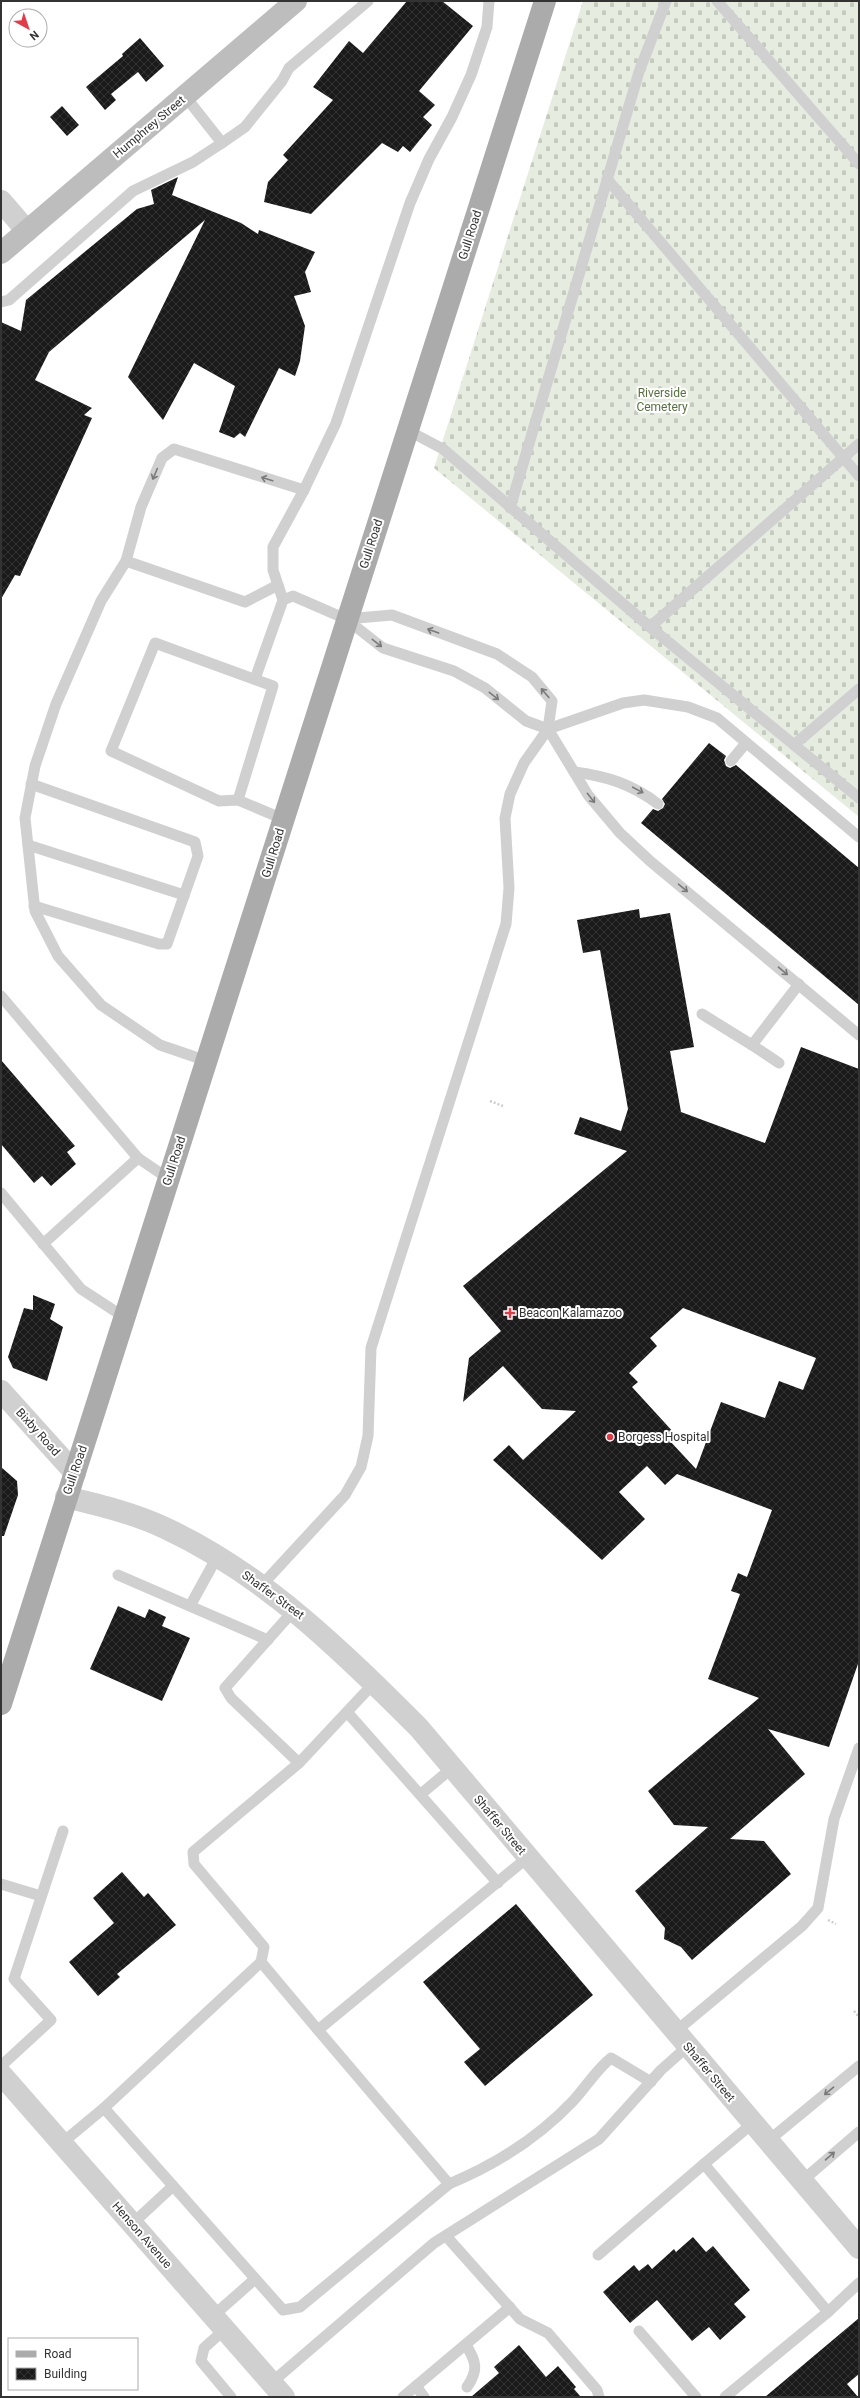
<svg xmlns="http://www.w3.org/2000/svg" width="860" height="2398" font-family="Roboto,sans-serif">
  <defs>
    <pattern id="cemetery-stones" width="16" height="16" patternUnits="userSpaceOnUse"><rect width="16" height="16" fill="#e6ecdf"/><path d="M2 7V4a2 2 0 0 1 4 0v3zM10 15v-3a2 2 0 0 1 4 0v3z" fill="#c6cbc0"/></pattern>
    <pattern id="building-cross-hatch" width="8" height="8" patternUnits="userSpaceOnUse"><rect width="8" height="8" fill="#1a1a1a"/><path d="M0 0l8 8M0 8l8-8" fill="none" stroke="#333"/></pattern>
  </defs>
  <rect width="100%" height="100%" fill="#fff"/>
  <polygon fill="url(#cemetery-stones)" points="583,1 859,1 859,817 434,468"/>
  <g fill="url(#building-cross-hatch)" fill-rule="evenodd">
    <polygon points="407,1 442,1 473,26 419,91 435,105 423,117 432,125 410,152 403,146 398,152 382,143 311,214 264,202 268,182 288,160 283,155 333,100 313,87 349,41 363,53"/>
    <polygon points="140,38 164,66 146,82 138,72 111,94 116,100 105,110 86,87 123,56 122,54"/>
    <polygon points="62,106 79,125 67,136 50,117"/>
    <polygon points="178,177 172,195 241,223 258,234 259,230 315,252 305,272 311,292 294,296 305,326 300,361 295,376 279,368 245,437 240,433 234,438 219,432 235,386 194,363 163,420 128,377 205,220 49,352 35,380 92,408 84,415 92,418 20,576 15,575 1,599 1,322 21,331 26,300 137,209 154,204 151,190"/>
    <polygon points="709,743 726,756 724,760 726,766 730,768 736,765 859,868 859,1005 641,823 653,809 658,811 663,808 665,804 662,799"/>
    <path d="M639 909 640 918 670 913 694 1047 670 1051 681 1112 765 1143 801 1047 859 1069V1661L829 1747 768 1729 805 1774 730 1839 764 1841 791 1874 692 1960 681 1947 664 1939 665 1928 635 1891 708 1827 674 1825 648 1791 759 1698 708 1679 740 1594 731 1591 738 1573 747 1577 772 1510 677 1474 665 1485 647 1466 619 1492 645 1519 602 1560 493 1460 509 1445 523 1460 576 1411 542 1409 503 1366 463 1402 469 1358 501 1331 463 1286 627 1151 574 1134 580 1117 621 1131 628 1109 600 950 583 953 577 920ZM683 1308 816 1358 803 1390 779 1381 765 1418 721 1402 696 1469 669 1440 675 1434 632 1387 638 1382 629 1373 657 1346 650 1338Z"/>
    <polygon points="1,1060 75,1146 67,1152 76,1164 51,1186 42,1176 34,1183 1,1144"/>
    <polygon points="33,1295 55,1304 50,1319 63,1327 47,1381 13,1368 8,1357 24,1308 33,1310"/>
    <polygon points="1,1467 17,1481 18,1495 4,1536 1,1536"/>
    <polygon points="118,1606 145,1618 149,1609 166,1617 162,1626 190,1638 162,1701 90,1669"/>
    <polygon points="122,1872 144,1897 148,1893 176,1925 117,1974 120,1977 98,1996 69,1962 114,1923 93,1898"/>
    <polygon points="516,1904 593,1995 485,2086 464,2062 480,2049 423,1982"/>
    <polygon points="693,2237 706,2252 713,2246 750,2290 734,2304 746,2317 720,2340 709,2327 692,2341 657,2300 630,2323 603,2292 634,2265 639,2271 648,2264 652,2269 674,2249 676,2252"/>
    <polygon points="859,2318 859,2374 847,2384 858,2397 765,2397"/>
    <polygon points="519,2345 546,2377 558,2366 576,2387 574,2389 581,2397 471,2397 499,2373 494,2367"/>
  </g>
  <g fill="none" stroke-linecap="round" stroke-linejoin="round">
    <g stroke="#cdcdcd" stroke-width="2.5" stroke-dasharray="2 2" stroke-linecap="butt">
      <polyline points="490,1101 503,1106"/>
      <polyline points="828,1920 836,1924"/>
      <polyline points="854,2011 859,2017"/>
    </g>
    <g stroke="#d0d0d0" stroke-width="11">
      <polyline points="717,1 859,164"/>
      <polyline points="185,96 222,143 245,127 282,81 289,68 368,1"/>
      <polyline points="607,179 859,476"/>
      <polyline points="1,302 9,300 133,191 193,162 222,143"/>
      <polyline points="407,430 443,449 650,627 859,798"/>
      <polyline points="510,508 639,72 666,1"/>
      <polyline points="126,561 245,602 278,585"/>
      <polyline points="283,600 273,570 273,547 304,490 336,423 410,203 429,159 452,117 471,75 487,27 489,1"/>
      <polyline points="650,627 859,444"/>
      <polyline points="255,679 283,600 293,596 346,619 383,648 454,671 485,688 526,721 548,729 623,703 644,700 688,707 717,718 859,837"/>
      <polyline points="548,729 588,795 620,833 650,861 859,1035"/>
      <polyline points="794,745 859,689"/>
      <polyline points="731,761 746,743"/>
      <path d="M574 772C606 776 632 784 658 804"/>
      <polyline points="31,784 195,842 198,856 167,944 159,944 34,906"/>
      <polyline points="238,800 219,801 111,751 155,643 273,686 238,800 283,819"/>
      <polyline points="28,845 184,895"/>
      <polyline points="1,996 138,1158 169,1179"/>
      <polyline points="702,1014 752,1045 799,984"/>
      <polyline points="752,1045 779,1063"/>
      <polyline points="207,1061 160,1045 101,1005 58,956 35,911 25,818 35,766 56,704 101,601 126,561 141,507 162,458 174,449 304,490"/>
      <polyline points="1,1193 81,1289 124,1317"/>
      <polyline points="43,1244 138,1158"/>
      <polyline points="118,1575 268,1640"/>
      <polyline points="261,1586 345,1495 361,1467 368,1436 371,1348 506,924 509,888 505,818 510,794 524,763 548,729 552,701 532,677 497,654 392,615 346,619"/>
      <polyline points="190,1606 217,1557"/>
      <polyline points="295,1609 225,1688 231,1698 299,1763 193,1852 194,1864 264,1947 261,1962 104,2108 283,2310 300,2307 449,2184 318,2030 527,1858"/>
      <polyline points="347,1712 498,1883"/>
      <polyline points="299,1763 374,1683"/>
      <polyline points="421,1794 452,1768"/>
      <polyline points="1,1884 41,1896"/>
      <polyline points="261,1962 318,2030"/>
      <polyline points="675,2032 802,1926 818,1908 834,1819 859,1748"/>
      <polyline points="1,2066 51,2020 14,1979 63,1831"/>
      <polyline points="753,2123 704,2164 828,2312"/>
      <polyline points="768,2141 859,2066"/>
      <polyline points="62,2143 104,2108"/>
      <polyline points="802,2181 859,2132"/>
      <path d="M449 2184C495 2165 538 2138 573 2101 586 2087 596 2070 611 2058L651 2082"/>
      <polyline points="132,2224 173,2186"/>
      <polyline points="446,2236 520,2319 548,2333 597,2390 599,2397"/>
      <polyline points="598,2255 704,2164"/>
      <polyline points="213,2316 255,2279"/>
      <polyline points="225,2329 204,2348 201,2361 231,2397"/>
      <polyline points="639,2331 696,2397"/>
      <path d="M466 2345C476 2361 479 2370 467 2387"/>
      <polyline points="271,2383 434,2243 599,2139 661,2070 688,2046"/>
      <polyline points="416,2386 424,2397"/>
      <polyline points="403,2397 510,2307"/>
      <polyline points="725,2397 828,2312 859,2283"/>
    </g>
    <g stroke="#d0d0d0" stroke-width="22">
      <polyline points="1,201 27,231"/>
      <polyline points="1,1391 75,1473"/>
      <path d="M66 1497C99 1505 133 1513 165 1528 264 1574 342 1651 419 1728L859 2248"/>
      <polyline points="1,2074 284,2397"/>
    </g>
    <polyline stroke="#bdbdbd" stroke-width="22" points="1,253 296,1"/>
    <polyline stroke="#ababab" stroke-width="22" points="1,1704 545,1"/>
  </g>
  <defs><path id="oneway-shaft" d="M-6 0H5M1.5-3L5.5 0L1.5 3" fill="none" stroke-width="1.6" stroke-linecap="round" stroke-linejoin="round"/></defs>
  <g stroke="#7a7a7a">
    <use href="#oneway-shaft" transform="translate(155 474) rotate(113)"/>
    <use href="#oneway-shaft" transform="translate(267 479) rotate(-163)"/>
    <use href="#oneway-shaft" transform="translate(433 631) rotate(-160)"/>
    <use href="#oneway-shaft" transform="translate(377 643) rotate(38)"/>
    <use href="#oneway-shaft" transform="translate(545 693) rotate(-130)"/>
    <use href="#oneway-shaft" transform="translate(494 696) rotate(38)"/>
    <use href="#oneway-shaft" transform="translate(638 790) rotate(28)"/>
    <use href="#oneway-shaft" transform="translate(591 798) rotate(52)"/>
    <use href="#oneway-shaft" transform="translate(683 888) rotate(40)"/>
    <use href="#oneway-shaft" transform="translate(783 971) rotate(40)"/>
    <use href="#oneway-shaft" transform="translate(829 2091) rotate(140)"/>
    <use href="#oneway-shaft" transform="translate(830 2156) rotate(-41)"/>
  </g>
  <g fill="#e63946" stroke="#fff" stroke-width="1.5">
    <path d="M508 1307h4v4h4v4h-4v4h-4v-4h-4v-4h4z"/>
    <circle cx="610" cy="1437" r="4"/>
  </g>
  <g text-anchor="middle" dominant-baseline="central" stroke-width="4" stroke-linejoin="round" paint-order="stroke">
    <g font-size="12" fill="#333" stroke="#fff">
      <text transform="translate(149 127) rotate(-40)">Humphrey Street</text>
      <text transform="translate(470 235) rotate(-72)">Gull Road</text>
      <text transform="translate(371 544) rotate(-72)">Gull Road</text>
      <text transform="translate(273 853) rotate(-73)">Gull Road</text>
      <text transform="translate(174 1161) rotate(-72)">Gull Road</text>
      <text transform="translate(38 1432) rotate(48)">Bixby Road</text>
      <text transform="translate(75 1470) rotate(-71)">Gull Road</text>
      <text transform="translate(273 1595) rotate(36)">Shaffer Street</text>
      <text transform="translate(500 1825) rotate(50)">Shaffer Street</text>
      <text transform="translate(709 2072) rotate(50)">Shaffer Street</text>
      <text transform="translate(142 2235) rotate(49)">Henson Avenue</text>
    </g>
    <g font-size="12" fill="#56703f" stroke="#fff">
      <text x="662" y="393">Riverside<tspan x="662" dy="14">Cemetery</tspan></text>
    </g>
    <g font-size="12" fill="#333" stroke="#fff" text-anchor="start">
      <text x="519" y="1313">Beacon Kalamazoo</text>
      <text x="618" y="1437">Borgess Hospital</text>
    </g>
  </g>
  <rect width="860" height="2398" fill="none" stroke="#333333" stroke-width="4"/>
  <rect x="8" y="2338" width="130" height="52" fill="#ffffff" stroke="#adadad"/>
  <rect x="16" y="2351" width="20" height="6" fill="#ababab" stroke="#adadad"/>
  <text x="44" y="2358" font-size="12" fill="#333333">Road</text>
  <rect x="16" y="2368" width="20" height="12" fill="url(#building-cross-hatch)" stroke="#adadad"/>
  <text x="44" y="2378" font-size="12" fill="#333333">Building</text>
  <g transform="translate(28 28) rotate(140)"><circle r="19" fill="#ffffff" stroke="#adadad"/>
  <path d="M0-3L7 15L0 10L-7 15Z" fill="#e63946"/>
  <text y="-6" font-size="11" font-weight="bold" text-anchor="middle" fill="#333333">N</text>
  </g>
</svg>
